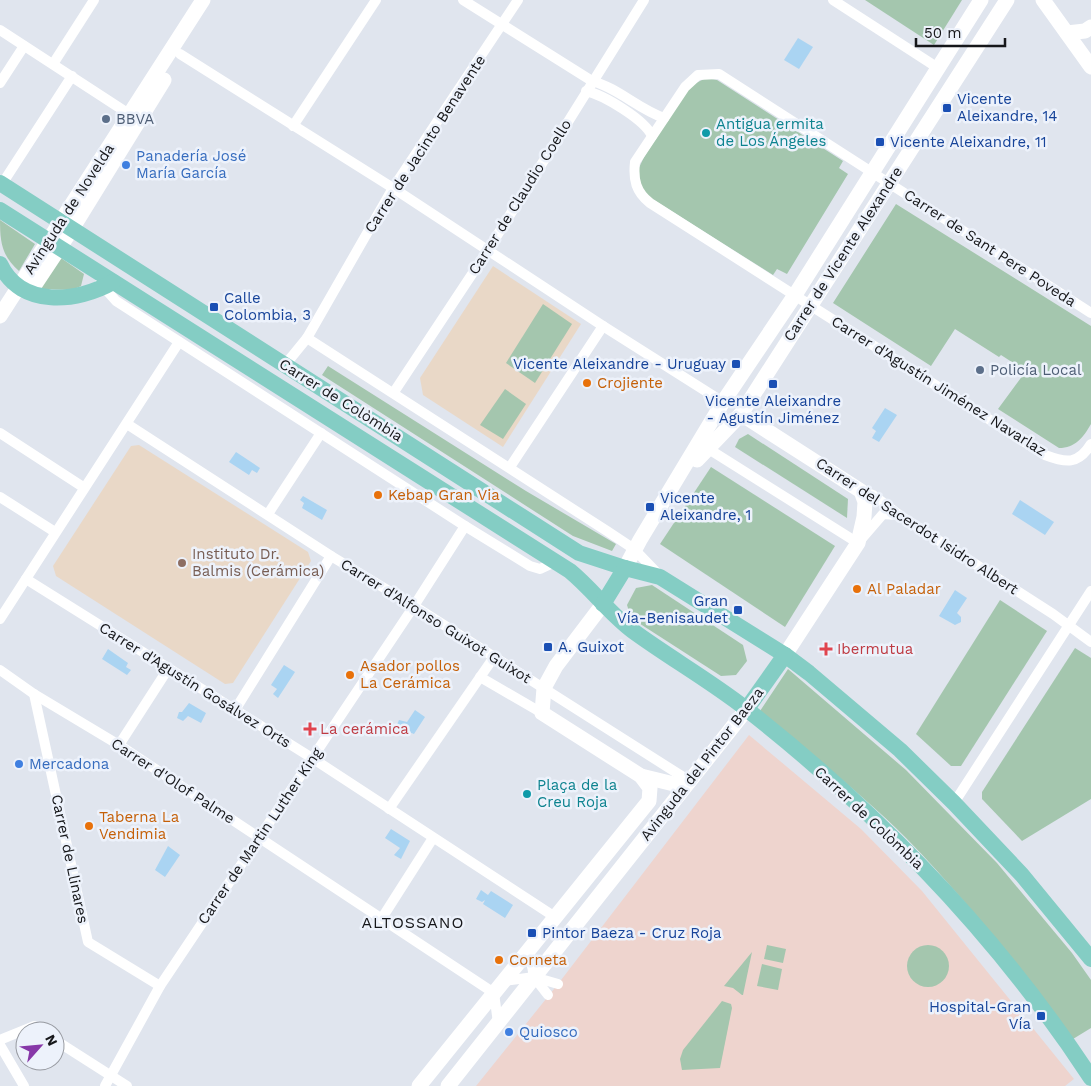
<svg xmlns="http://www.w3.org/2000/svg" width="1091" height="1086" font-family="'Work Sans',sans-serif">
  <rect width="100%" height="100%" fill="#e0e5ee"/>
  <g fill="#e9d8c7">
    <polygon points="493,266 581,324 503,447 423,395 420,378"/>
    <polygon points="139,445 308,552 311,561 233,683 225,684 56,576 53,566 131,446"/>
  </g>
  <polygon fill="#eed4ce" points="749,735 861,829 922,891 1074,1079 1065,1086 476,1086 558,984"/>
  <g fill="#a4c6ae">
    <polygon points="865,0 962,0 934,45"/>
    <polygon points="706,78 717,80 843,161 839,168 848,174 787,274 777,269 773,275 646,195 641,188 638,170 644,157 690,86"/>
    <path d="M896 204 1091 326V424C1083 438 1075 448 1059 448L998 409 1026 371 1001 355 999 357 955 329 931 366 833 303Z"/>
    <path d="M0 220 35 244 19 271C2 256 0 243 0 220Z"/>
    <polygon points="61,258 84,274 81,286 72,290 42,289 40,285"/>
    <polygon points="543,304 572,324 535,383 506,363"/>
    <polygon points="328,366 526,491 616,544 612,551 573,536 322,375"/>
    <polygon points="505,389 526,404 503,439 480,425"/>
    <polygon points="748,434 848,499 847,518 735,447 739,439"/>
    <polygon points="711,467 835,546 785,627 660,544"/>
    <polygon points="652,585 743,645 747,661 736,675 721,676 631,618 627,605 636,588"/>
    <polygon points="1000,600 1047,631 961,766 951,766 916,734"/>
    <polygon points="1075,648 1091,658 1091,799 1022,841 982,799 982,792"/>
    <path d="M788 669 906 770 997 863 1072 953 1091 980V1028L1073 1039C1021 970 967 900 906 838 861 793 809 753 760 711Z"/>
    <circle cx="928" cy="966" r="21"/>
    <polygon points="767,945 786,949 783,963 764,959"/>
    <polygon points="752,952 743,995 742,995 733,988 724,986"/>
    <polygon points="762,964 782,969 778,990 757,986"/>
    <polygon points="722,1001 731,1004 732,1008 720,1068 682,1070 680,1059 683,1050"/>
  </g>
  <g fill="#aad4f2">
    <polygon points="798,38 813,47 799,69 784,60"/>
    <polygon points="885,408 897,415 879,442 872,438 876,431 872,428"/>
    <polygon points="236,452 260,468 257,473 252,470 249,475 229,462"/>
    <polygon points="303,496 327,510 322,520 302,508 304,503 300,500"/>
    <polygon points="1020,500 1054,522 1045,535 1012,514"/>
    <polygon points="955,590 967,598 957,613 961,617 961,622 955,625 939,616"/>
    <polygon points="108,649 128,663 126,667 131,670 127,675 102,659"/>
    <polygon points="284,665 295,672 278,698 273,694 277,689 271,685"/>
    <polygon points="189,703 206,713 201,723 188,716 183,721 177,718 179,712 182,712"/>
    <polygon points="415,710 425,717 414,734 396,727 399,720 407,722"/>
    <polygon points="391,829 410,841 401,859 394,855 400,848 385,838"/>
    <polygon points="168,846 180,855 165,877 155,870"/>
    <polygon points="481,890 488,895 491,891 513,905 505,918 483,904 485,900 482,902 476,899"/>
  </g>
  <g fill="none" stroke-linecap="round" stroke-linejoin="round">
    <g stroke="#fff" stroke-width="10">
      <path d="M463 0 592 81C618 88 638 109 664 118"/>
      <polyline points="833,0 938,68"/>
      <polyline points="0,30 129,114"/>
      <polyline points="180,54 393,188 603,326 723,402"/>
      <polyline points="53,64 94,0"/>
      <polyline points="0,83 24,46"/>
      <path d="M586 91C604 95 645 120 652 136"/>
      <polyline points="293,126 376,0"/>
      <polyline points="2,184 72,76"/>
      <polyline points="100,283 116,301 465,526 530,566 540,569 555,562"/>
      <path d="M1091 313 719 74 698 75 685 87 635 162C633 180 636 192 650 203L1045 455C1066 463 1078 465 1091 444"/>
      <polyline points="307,338 607,531 634,549 660,576"/>
      <polyline points="285,365 307,338 393,188 518,0"/>
      <polyline points="394,392 488,250 644,0"/>
      <polyline points="127,424 331,556 414,606 688,780"/>
      <polyline points="0,433 83,487"/>
      <polyline points="707,448 858,543 883,514 897,515"/>
      <polyline points="510,467 603,326"/>
      <polyline points="861,491 873,495 902,517 1053,614 1091,642"/>
      <polyline points="0,497 55,532"/>
      <polyline points="268,514 321,433"/>
      <polyline points="26,579 312,758 555,917"/>
      <polyline points="0,619 179,342"/>
      <polyline points="0,670 34,694 119,745 494,993 498,1023"/>
      <polyline points="480,677 542,713"/>
      <polyline points="34,694 88,942 160,986"/>
      <polyline points="235,710 331,556"/>
      <polyline points="119,745 168,669"/>
      <polyline points="954,803 1091,591"/>
      <polyline points="389,809 494,657"/>
      <polyline points="382,918 433,838"/>
      <polyline points="529,950 534,977 548,995"/>
      <polyline points="504,981 534,977 558,984"/>
      <polyline points="0,1040 34,1026 42,1031"/>
      <polyline points="55,1040 127,1086"/>
      <polyline points="0,1045 24,1086"/>
      <polyline points="105,1086 160,986 414,606 465,526"/>
    </g>
    <g stroke="#fff" stroke-width="15">
      <polyline points="1043,0 1091,67"/>
      <polyline points="1067,33 1085,31 1091,27"/>
      <polyline points="30,292 72,229 164,80"/>
      <polyline points="0,316 203,0"/>
      <polyline points="741,414 861,491 865,502 864,517 858,543 785,655"/>
      <polyline points="697,460 741,414 1007,0"/>
      <polyline points="625,568 640,540 723,402 795,295 981,0"/>
      <polyline points="641,776 678,785 688,780"/>
      <polyline points="419,1086 649,801 650,788 641,776 542,713 544,688 556,666 603,604"/>
      <polyline points="448,1086 746,710"/>
    </g>
    <g stroke="#84cdc4" stroke-width="16">
      <polyline points="0,183 579,553 625,568 660,577 785,655 809,673 900,750 954,803 1022,875 1091,959"/>
      <path d="M0 210 570 571C593 590 610 614 633 631 670 658 709 680 745 708 879 813 998 936 1091 1078"/>
      <path d="M0 264C21 309 78 302 113 282"/>
      <polyline points="603,604 625,568"/>
      <polyline points="746,710 785,655"/>
    </g>
  </g>
  <g fill="#1a4fb4" stroke="#edf2fb" stroke-width="2">
    <rect x="942" y="103" width="10" height="10" rx="2.5"/>
    <rect x="875" y="137" width="10" height="10" rx="2.5"/>
    <rect x="209" y="302" width="10" height="10" rx="2.5"/>
    <rect x="731" y="359" width="10" height="10" rx="2.5"/>
    <rect x="768" y="379" width="10" height="10" rx="2.5"/>
    <rect x="645" y="502" width="10" height="10" rx="2.5"/>
    <rect x="733" y="605" width="10" height="10" rx="2.5"/>
    <rect x="543" y="642" width="10" height="10" rx="2.5"/>
    <rect x="527" y="928" width="10" height="10" rx="2.5"/>
    <rect x="1036" y="1011" width="10" height="10" rx="2.5"/>
  </g>
  <g fill="#5c6f8a" stroke="#edf2fb" stroke-width="2">
    <circle cx="106" cy="119" r="5"/>
    <circle cx="980" cy="370" r="5"/>
  </g>
  <g fill="#0f9aa8" stroke="#edf2fb" stroke-width="2">
    <circle cx="706" cy="133" r="5"/>
    <circle cx="527" cy="794" r="5"/>
  </g>
  <g fill="#3f7fe0" stroke="#edf2fb" stroke-width="2">
    <circle cx="126" cy="165" r="5"/>
    <circle cx="19" cy="764" r="5"/>
    <circle cx="509" cy="1032" r="5"/>
  </g>
  <g fill="#e8710a" stroke="#edf2fb" stroke-width="2">
    <circle cx="587" cy="383" r="5"/>
    <circle cx="378" cy="495" r="5"/>
    <circle cx="857" cy="589" r="5"/>
    <circle cx="350" cy="675" r="5"/>
    <circle cx="89" cy="826" r="5"/>
    <circle cx="499" cy="960" r="5"/>
  </g>
  <circle fill="#8d6e63" stroke="#edf2fb" stroke-width="2" cx="182" cy="563" r="5"/>
  <g fill="#e0444e" stroke="#edf2fb" stroke-width="2">
    <path d="M823.5 641.5h5v5h5v5h-5v5h-5v-5h-5v-5h5z"/>
    <path d="M307.5 721.5h5v5h5v5h-5v5h-5v-5h-5v-5h5z"/>
  </g>
  <g text-anchor="middle" dominant-baseline="central" stroke-width="5" stroke-linejoin="round" paint-order="stroke">
    <g font-size="15" fill="#164399" stroke="#edf2fb" text-anchor="start">
      <text x="957" y="99">Vicente<tspan x="957" dy="17">Aleixandre, 14</tspan></text>
      <text x="890" y="142">Vicente Aleixandre, 11</text>
      <text x="224" y="298">Calle<tspan x="224" dy="17">Colombia, 3</tspan></text>
      <text x="726" y="364" text-anchor="end">Vicente Aleixandre - Uruguay</text>
      <text x="773" y="401" text-anchor="middle">Vicente Aleixandre<tspan x="773" dy="17">- Agustín Jiménez</tspan></text>
      <text x="660" y="498">Vicente<tspan x="660" dy="17">Aleixandre, 1</tspan></text>
      <text x="728" y="601" text-anchor="end">Gran<tspan x="728" dy="17">Vía-Benisaudet</tspan></text>
      <text x="558" y="647">A. Guixot</text>
      <text x="542" y="933">Pintor Baeza - Cruz Roja</text>
      <text x="1031" y="1007" text-anchor="end">Hospital-Gran<tspan x="1031" dy="17">Vía</tspan></text>
    </g>
    <g font-size="15" fill="#4e5e75" stroke="#edf2fb" text-anchor="start">
      <text x="116" y="119">BBVA</text>
      <text x="990" y="370">Policía Local</text>
    </g>
    <g font-size="15" fill="#0d838f" stroke="#edf2fb" text-anchor="start">
      <text x="716" y="124">Antigua ermita<tspan x="716" dy="17">de Los Ángeles</tspan></text>
      <text x="537" y="785">Plaça de la<tspan x="537" dy="17">Creu Roja</tspan></text>
    </g>
    <g font-size="15" fill="#16171a" stroke="#edf2fb">
      <text transform="translate(425 144) rotate(-57)">Carrer de Jacinto Benavente</text>
      <text transform="translate(520 197) rotate(-58)">Carrer de Claudio Coello</text>
      <text transform="translate(69 209) rotate(-57)">Avinguda de Novelda</text>
      <text transform="translate(990 248) rotate(33)">Carrer de Sant Pere Poveda</text>
      <text transform="translate(843 254) rotate(-57)">Carrer de Vicente Alexandre</text>
      <text transform="translate(939 386) rotate(32)">Carrer d'Agustín Jiménez Navarlaz</text>
      <text transform="translate(341 400) rotate(32)">Carrer de Colòmbia</text>
      <text transform="translate(917 526) rotate(33)">Carrer del Sacerdot Isidro Albert</text>
      <text transform="translate(436 621) rotate(32)">Carrer d'Alfonso Guixot Guixot</text>
      <text transform="translate(195 685) rotate(32)">Carrer d'Agustín Gosálvez Orts</text>
      <text transform="translate(702 764) rotate(-52)">Avinguda del Pintor Baeza</text>
      <text transform="translate(173 781) rotate(33)">Carrer d'Olof Palme</text>
      <text transform="translate(869 818) rotate(43)">Carrer de Colòmbia</text>
      <text transform="translate(260 836) rotate(-56)">Carrer de Martin Luther King</text>
      <text transform="translate(70 859) rotate(78)">Carrer de Llinares</text>
    </g>
    <g font-size="15" fill="#366cbe" stroke="#edf2fb" text-anchor="start">
      <text x="136" y="156">Panadería José<tspan x="136" dy="17">María García</tspan></text>
      <text x="29" y="764">Mercadona</text>
      <text x="519" y="1032">Quiosco</text>
    </g>
    <g font-size="15" fill="#c56008" stroke="#edf2fb" text-anchor="start">
      <text x="597" y="383">Crojiente</text>
      <text x="388" y="495">Kebap Gran Via</text>
      <text x="867" y="589">Al Paladar</text>
      <text x="360" y="666">Asador pollos<tspan x="360" dy="17">La Cerámica</tspan></text>
      <text x="99" y="817">Taberna La<tspan x="99" dy="17">Vendimia</tspan></text>
      <text x="509" y="960">Corneta</text>
    </g>
    <g font-size="15" fill="#785e54" stroke="#edf2fb" text-anchor="start">
      <text x="192" y="554">Instituto Dr.<tspan x="192" dy="17">Balmis (Cerámica)</tspan></text>
    </g>
    <g font-size="15" fill="#be3a42" stroke="#edf2fb" text-anchor="start">
      <text x="837" y="649">Ibermutua</text>
      <text x="320" y="729">La cerámica</text>
    </g>
    <g font-size="16" letter-spacing="1" fill="#16171a" stroke="#edf2fb">
      <text x="413" y="922">ALTOSSANO</text>
    </g>
  </g>
  <g transform="translate(40 1046) rotate(63)"><circle r="24" fill="#edf2fb" stroke="#979aa1"/>
  <path d="M0-4L9 19L0 12L-9 19Z" fill="#8738a8"/>
  <text y="-8" font-size="14" font-weight="bold" text-anchor="middle" fill="#16171a">N</text>
  </g>
  <path d="M916 38v8h89v-8" fill="none" stroke="#16171a" stroke-width="2.5"/>
  <text x="924" y="38" font-size="15" fill="#16171a" stroke="#edf2fb" stroke-width="4" paint-order="stroke">50 m</text>
</svg>
